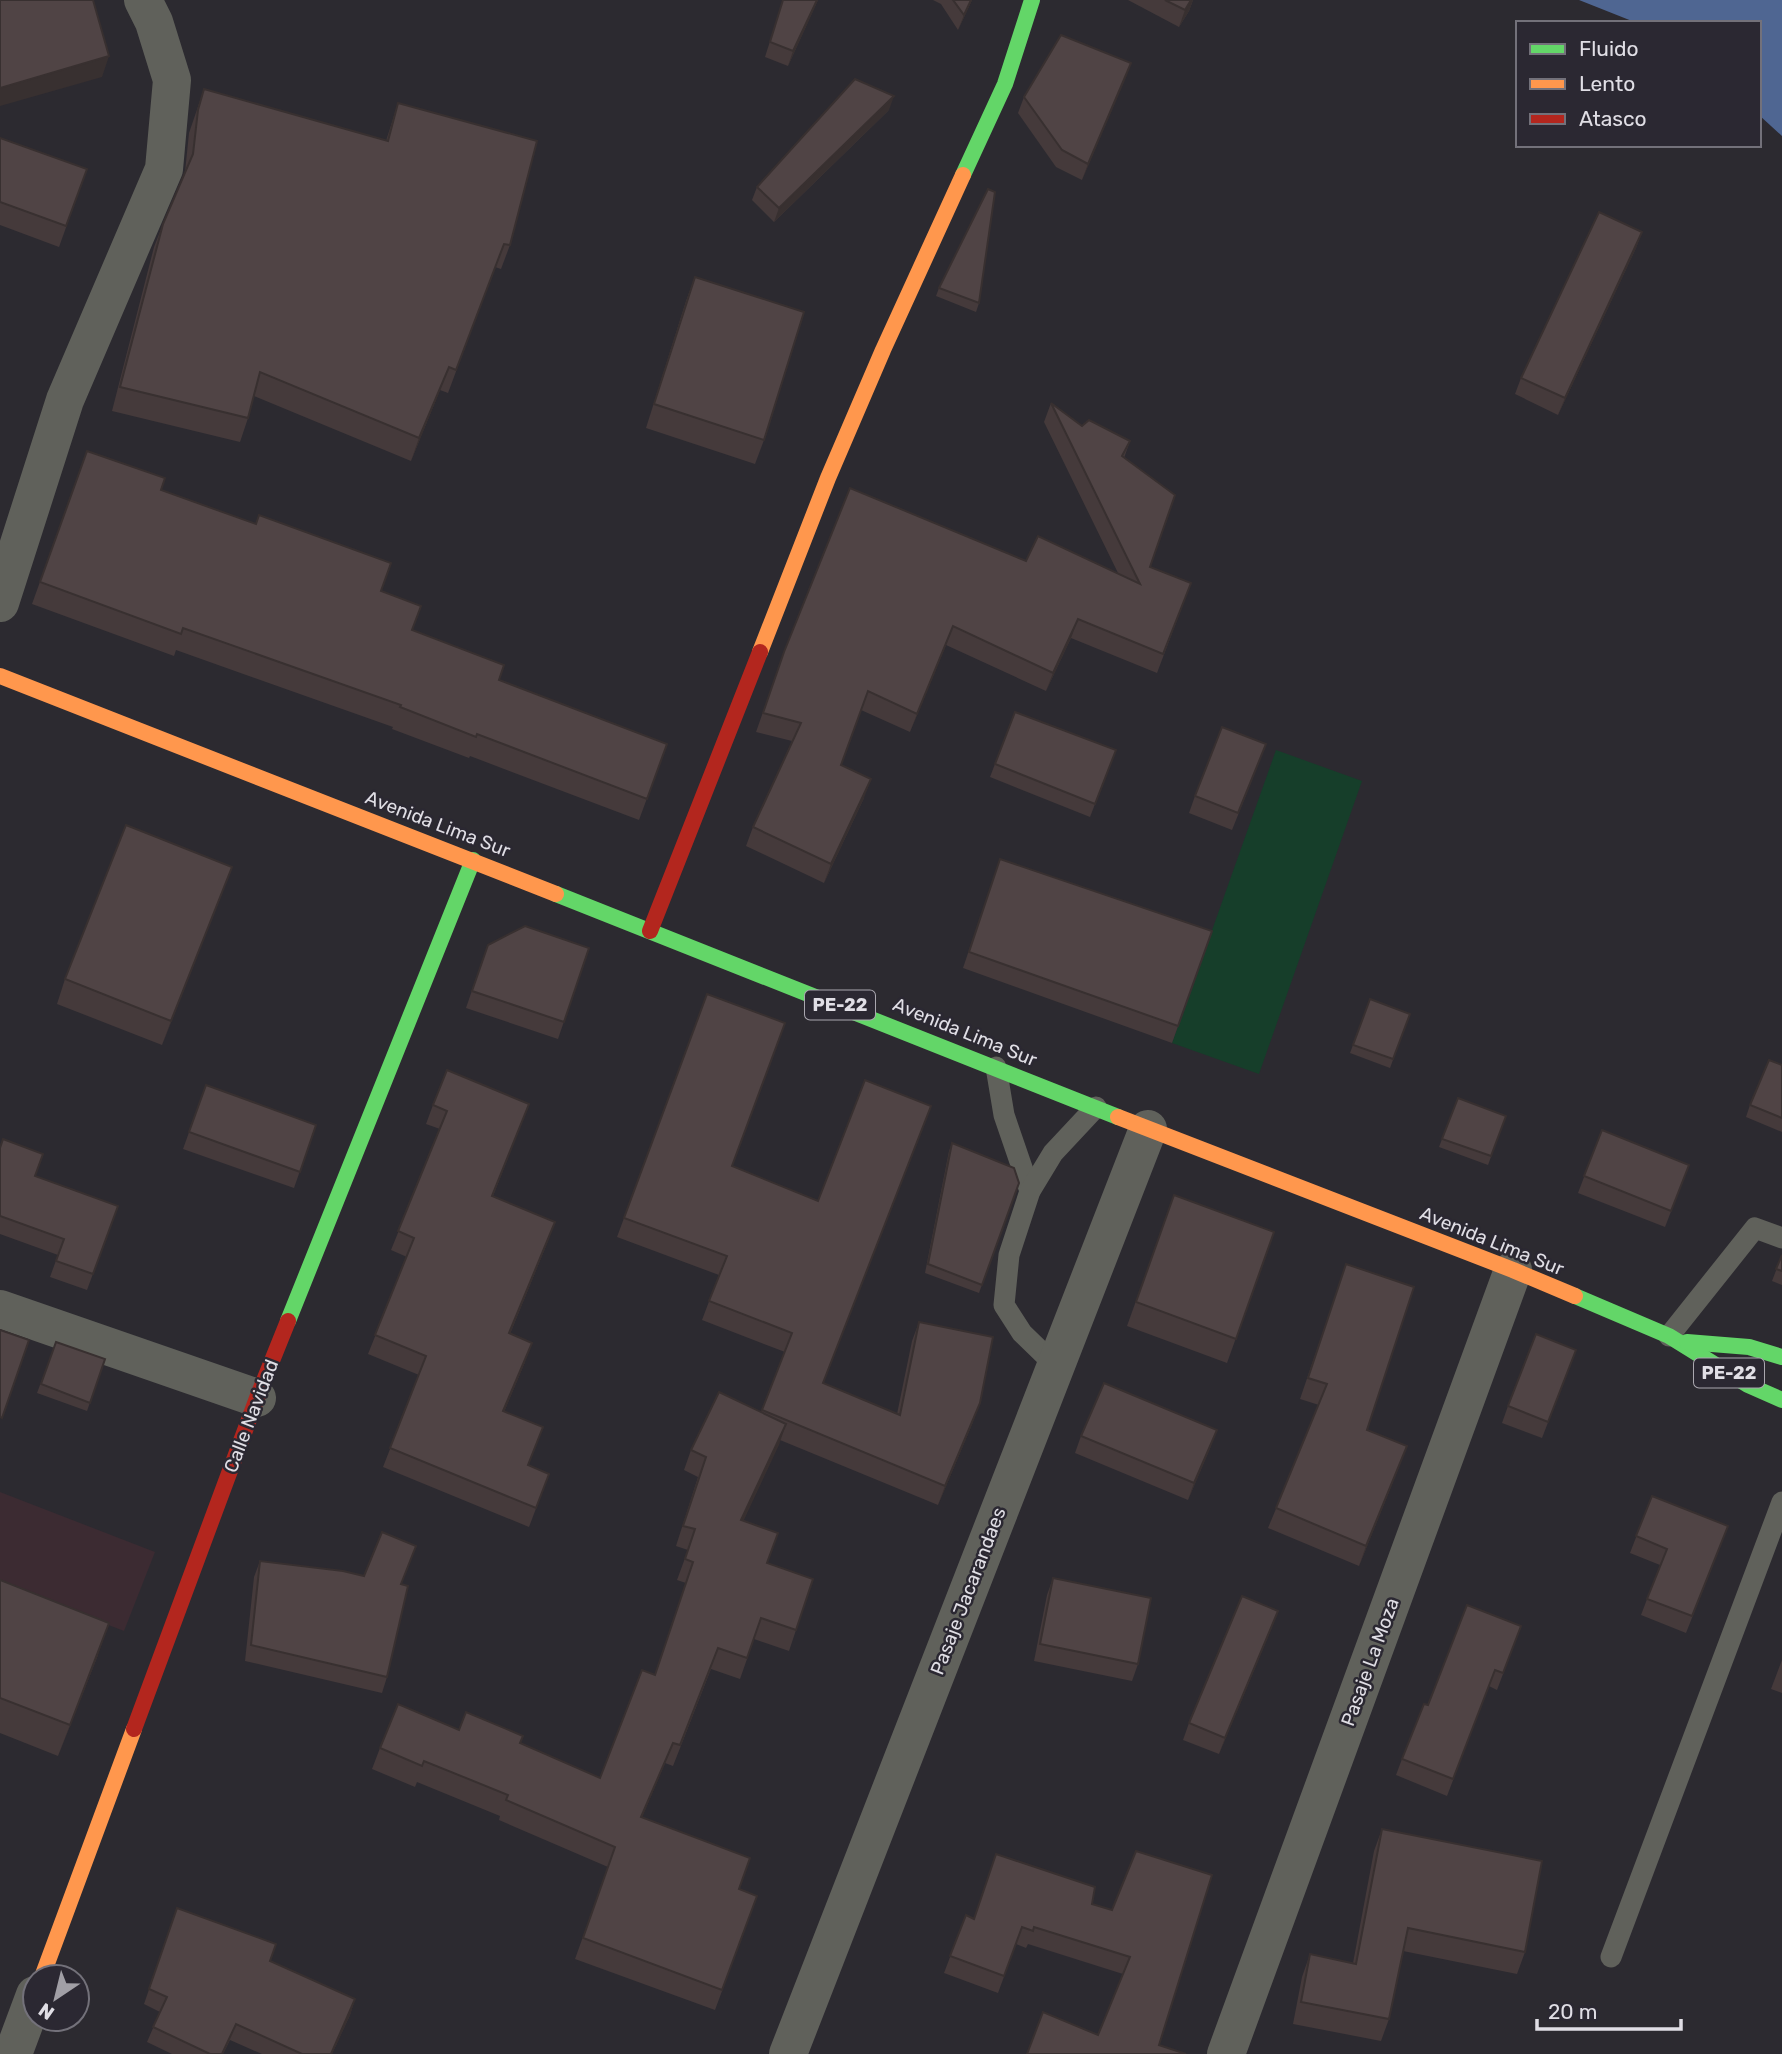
<svg xmlns="http://www.w3.org/2000/svg" width="1782" height="2054" font-family="Rubik,sans-serif">
  <rect width="100%" height="100%" fill="#2c2a30"/>
  <polygon fill="#3c2b32" points="0,1492 155,1552 124,1631 0,1583"/>
  <polygon fill="#163e2a" points="1276,750 1362,781 1259,1074 1172,1043"/>
  <polygon fill="#4f6692" points="1579,0 1782,0 1782,136 1759,115 1759,23 1637,23"/>
  <g fill="none" stroke-linecap="round" stroke-linejoin="round">
    <g stroke="#60615b" stroke-width="21">
      <polyline points="996,1067 1004,1115 1030,1191"/>
      <polyline points="1669,1336 1755,1228 1782,1238"/>
      <polyline points="1056,1366 1022,1333 1004,1305 1009,1255 1030,1191 1053,1153 1096,1107"/>
      <polyline points="1611,1957 1782,1502"/>
    </g>
    <g stroke="#60615b" stroke-width="38">
      <polyline points="0,603 65,400 164,169 172,80 154,22 143,0"/>
      <polyline points="0,1309 257,1398"/>
      <polyline points="13,2054 35,1995"/>
      <polyline points="788,2054 1148,1129"/>
      <polyline points="1226,2054 1513,1270"/>
    </g>
    <g stroke="#63d668" stroke-width="16">
      <polyline points="963,175 1005,84 1032,0"/>
      <polyline points="556,894 1118,1117"/>
      <polyline points="1575,1296 1669,1336 1748,1385 1782,1400"/>
      <polyline points="288,1321 473,860"/>
      <polyline points="1687,1342 1749,1347 1782,1357"/>
    </g>
    <g stroke="#ff974d" stroke-width="16">
      <polyline points="760,652 828,478 883,350 963,175"/>
      <polyline points="0,676 556,894"/>
      <polyline points="1118,1117 1513,1270 1575,1296"/>
      <polyline points="42,1977 134,1729"/>
    </g>
    <g stroke="#b3261e" stroke-width="16">
      <polyline points="650,931 760,652"/>
      <polyline points="134,1729 257,1398 288,1321"/>
    </g>
  </g>
  <g fill="#453a3b">
    <polygon points="783,0 818,0 788,66 765,57"/>
    <polygon points="933,0 972,0 958,30 941,4"/>
    <polygon points="1128,0 1193,0 1189,11 1179,27"/>
    <polygon points="1131,63 1082,180 1056,167 1018,113 1024,97"/>
    <polygon points="204,89 386,141 398,103 510,245 501,269 495,267 448,393 440,390 411,461 254,396 248,418 240,442 112,411 154,247 163,224 185,172 189,133"/>
    <polygon points="889,110 774,222 752,200 757,187"/>
    <polygon points="0,138 87,169 59,247 0,225"/>
    <polygon points="1642,232 1636,248 1558,415 1515,394 1521,378"/>
    <polygon points="695,277 764,440 755,464 646,428 686,301"/>
    <polygon points="939,288 979,303 976,312 936,296"/>
    <polygon points="1051,403 1082,426 1130,441 1124,458 1150,567 1191,583 1157,673 1071,638 1046,691 946,645 910,732 861,710 841,765 864,798 824,883 746,846 753,827 792,741 756,732 784,652 1026,561 1119,575 1044,422"/>
    <polygon points="87,451 161,490 381,591 412,630 499,680 667,744 639,820 470,756 469,758 392,729 393,727 176,650 174,656 32,604"/>
    <polygon points="1015,712 1116,750 1090,817 990,777"/>
    <polygon points="1260,760 1232,830 1189,813 1195,796"/>
    <polygon points="994,876 1212,931 1172,1043 963,968"/>
    <polygon points="223,891 162,1045 57,1004 65,979"/>
    <polygon points="589,948 558,1039 466,1008 482,961"/>
    <polygon points="707,994 732,1166 824,1383 897,1414 912,1341 919,1322 973,1422 938,1505 780,1440 743,1521 767,1563 796,1630 789,1651 754,1639 740,1679 711,1669 673,1766 665,1763 642,1817 739,1890 757,1896 715,2010 575,1959 608,1867 499,1820 500,1816 417,1782 415,1787 372,1769 380,1748 459,1730 520,1743 600,1778 655,1675 686,1583 677,1580 688,1550 676,1546 698,1477 684,1470 691,1450 761,1412 785,1352 702,1320 719,1275 617,1237"/>
    <polygon points="1370,999 1410,1014 1390,1068 1350,1053"/>
    <polygon points="1782,1065 1782,1132 1746,1117 1750,1105"/>
    <polygon points="206,1085 316,1125 294,1188 183,1149"/>
    <polygon points="1458,1098 1506,1116 1488,1165 1439,1147"/>
    <polygon points="529,1104 493,1196 548,1241 510,1334 525,1362 504,1412 528,1465 549,1474 529,1527 383,1467 419,1375 368,1354 407,1257 391,1250 440,1129 426,1124 433,1105"/>
    <polygon points="1602,1130 1689,1165 1665,1227 1578,1193"/>
    <polygon points="952,1143 1019,1183 979,1293 925,1273 949,1151"/>
    <polygon points="0,1148 35,1176 118,1206 87,1290 50,1277 58,1255 0,1234"/>
    <polygon points="1174,1195 1274,1232 1227,1363 1127,1326"/>
    <polygon points="1782,1255 1782,1285 1772,1281"/>
    <polygon points="1346,1264 1367,1430 1399,1467 1359,1566 1268,1528 1319,1405 1300,1399"/>
    <polygon points="56,1342 105,1359 87,1411 37,1393"/>
    <polygon points="1576,1350 1542,1438 1502,1423 1508,1406"/>
    <polygon points="1081,1436 1211,1446 1188,1500 1075,1453"/>
    <polygon points="1652,1496 1722,1542 1686,1633 1641,1615 1660,1565 1630,1553"/>
    <polygon points="260,1561 364,1576 410,1562 401,1584 387,1677 382,1693 245,1661 254,1577"/>
    <polygon points="1053,1578 1138,1664 1132,1681 1034,1661 1047,1595"/>
    <polygon points="0,1580 98,1655 58,1756 0,1733"/>
    <polygon points="1521,1626 1497,1690 1489,1686 1447,1796 1396,1775 1402,1759 1428,1705"/>
    <polygon points="1272,1627 1219,1754 1183,1740 1189,1723"/>
    <polygon points="1782,1660 1782,1693 1771,1689"/>
    <polygon points="1382,1829 1525,1952 1517,1974 1403,1951 1389,2019 1381,2041 1293,2024 1302,1977 1310,1954 1353,1963 1374,1851"/>
    <polygon points="1212,1875 1098,2035 1123,1974 1028,1944 1026,1948 1016,1944 998,1993 944,1973 966,1915 974,1918 1092,1904 1112,1910"/>
    <polygon points="177,1908 270,1961 355,1999 350,2015 332,2054 262,2054 230,2040 223,2054 172,2054 147,2042 160,2012 144,2004"/>
  </g>
  <g fill="#383030">
    <polygon points="817,0 818,0 788,66 793,51"/>
    <polygon points="971,0 972,0 958,30 964,15"/>
    <polygon points="1191,0 1193,0 1189,11 1179,27 1185,10"/>
    <polygon points="109,56 102,77 0,106 0,88"/>
    <polygon points="1131,63 1125,80 1082,180 1088,164"/>
    <polygon points="894,96 889,110 774,222 779,208"/>
    <polygon points="1642,232 1636,248 1558,415 1565,398"/>
    <polygon points="449,367 440,390 411,461 419,438"/>
    <polygon points="1078,619 1071,638 1046,691 1053,673"/>
    <polygon points="953,626 946,645 910,732 917,714"/>
    <polygon points="871,779 864,798 824,883 831,864"/>
    <polygon points="232,867 223,891 162,1045 171,1021"/>
    <polygon points="555,1222 548,1241 502,1352 509,1333"/>
    <polygon points="532,1343 525,1362 496,1431 503,1411"/>
    <polygon points="980,1403 973,1422 938,1505 945,1486"/>
    <polygon points="786,1424 779,1445 734,1541 741,1520"/>
    <polygon points="1217,1430 1211,1446 1188,1500 1194,1483"/>
    <polygon points="1407,1446 1399,1467 1359,1566 1366,1546"/>
    <polygon points="1278,1611 1272,1627 1219,1754 1225,1738"/>
    <polygon points="109,1623 98,1655 58,1756 70,1725"/>
    <polygon points="673,1743 665,1763 634,1837 641,1817"/>
    <polygon points="355,1999 350,2015 332,2054 331,2054"/>
  </g>
  <g fill="#504445" stroke="#383030" stroke-width="2">
    <polygon points="0,0 93,0 109,56 0,88"/>
    <polygon points="783,0 817,0 793,51 770,42"/>
    <polygon points="953,0 971,0 964,15"/>
    <polygon points="1165,0 1191,0 1185,10"/>
    <polygon points="1061,35 1131,63 1088,164 1062,150 1024,97"/>
    <polygon points="855,79 894,96 779,208 757,187"/>
    <polygon points="204,89 388,141 398,103 537,141 510,245 504,244 456,370 449,367 419,438 260,372 248,418 120,387 163,224 193,154 198,110"/>
    <polygon points="0,138 87,169 66,226 0,202"/>
    <polygon points="988,189 995,192 979,303 939,288"/>
    <polygon points="1599,212 1642,232 1565,398 1521,378"/>
    <polygon points="695,277 804,312 764,440 654,404"/>
    <polygon points="1051,403 1082,426 1089,420 1130,441 1122,456 1175,495 1150,567 1191,583 1163,654 1078,619 1053,673 953,626 917,714 868,691 841,765 871,779 831,864 753,827 801,723 763,713 784,652 850,488 1026,561 1038,536 1140,584"/>
    <polygon points="87,451 165,478 161,490 256,524 259,515 391,563 381,591 421,606 412,630 504,665 499,680 667,744 647,799 477,734 476,737 400,707 401,705 183,628 181,634 40,582"/>
    <polygon points="1015,712 1116,750 1095,804 995,764"/>
    <polygon points="1222,727 1266,744 1238,813 1195,796"/>
    <polygon points="126,825 232,867 171,1021 65,979"/>
    <polygon points="1000,859 1212,931 1178,1026 969,952"/>
    <polygon points="525,926 589,948 564,1022 472,991 488,945"/>
    <polygon points="707,994 785,1023 732,1166 818,1201 865,1080 931,1106 823,1383 900,1415 919,1322 993,1337 980,1403 945,1486 762,1410 792,1333 709,1301 727,1256 624,1218"/>
    <polygon points="1370,999 1410,1014 1393,1059 1353,1045"/>
    <polygon points="1769,1060 1782,1065 1782,1118 1750,1105"/>
    <polygon points="447,1070 529,1104 492,1196 555,1222 509,1333 532,1343 503,1411 543,1427 528,1465 549,1474 536,1508 390,1448 426,1356 375,1335 414,1238 398,1231 447,1111 433,1105"/>
    <polygon points="206,1085 316,1125 300,1172 189,1132"/>
    <polygon points="1458,1098 1506,1116 1491,1156 1442,1139"/>
    <polygon points="1602,1130 1689,1165 1671,1211 1584,1176"/>
    <polygon points="3,1139 43,1154 35,1176 118,1206 93,1274 56,1261 64,1239 0,1216 0,1148"/>
    <polygon points="952,1143 1014,1168 1019,1183 982,1285 928,1264"/>
    <polygon points="1174,1195 1274,1232 1236,1339 1136,1302"/>
    <polygon points="1782,1255 1782,1271 1776,1269"/>
    <polygon points="1346,1264 1414,1287 1367,1430 1407,1446 1366,1546 1276,1508 1327,1384 1308,1378"/>
    <polygon points="0,1330 29,1340 2,1418 0,1417"/>
    <polygon points="1536,1334 1576,1350 1548,1422 1508,1406"/>
    <polygon points="56,1342 105,1359 90,1403 41,1384"/>
    <polygon points="1104,1383 1217,1430 1194,1483 1081,1436"/>
    <polygon points="719,1392 786,1424 741,1520 778,1533 767,1563 813,1579 796,1630 761,1618 747,1658 718,1648 680,1745 673,1743 641,1817 750,1858 739,1889 757,1896 722,1990 583,1938 615,1847 506,1800 508,1795 424,1761 422,1766 380,1748 398,1704 459,1730 466,1712 523,1736 520,1743 600,1778 642,1670 655,1675 693,1562 685,1559 695,1529 683,1526 706,1457 691,1450"/>
    <polygon points="1652,1496 1728,1526 1692,1616 1647,1599 1667,1549 1636,1536"/>
    <polygon points="382,1532 416,1546 401,1584 408,1586 387,1677 251,1645 260,1561 343,1571 364,1576"/>
    <polygon points="1053,1578 1151,1598 1138,1664 1040,1644"/>
    <polygon points="0,1580 109,1623 70,1725 0,1698"/>
    <polygon points="1242,1596 1278,1611 1225,1738 1189,1723"/>
    <polygon points="1467,1605 1521,1626 1503,1673 1495,1670 1453,1779 1402,1759 1424,1704 1428,1705"/>
    <polygon points="1382,1829 1542,1861 1525,1952 1408,1928 1389,2019 1301,2002 1310,1954 1356,1964"/>
    <polygon points="1136,1851 1212,1875 1159,2045 1186,2054 1027,2054 1043,2012 1098,2035 1130,1957 1034,1927 1033,1931 1022,1927 1004,1976 950,1956 966,1915 974,1919 996,1854 1095,1887 1092,1904 1112,1910"/>
    <polygon points="177,1908 276,1944 270,1961 355,1999 331,2054 302,2054 236,2024 222,2054 210,2054 153,2027 167,1997 149,1989"/>
  </g>
  <g text-anchor="middle" dominant-baseline="central" stroke-width="5" stroke-linejoin="round" paint-order="stroke">
    <g fill="#2b2832" stroke="#aaa7af" stroke-width="2">
      <rect x="805" y="990.5" width="70" height="29" rx="5"/>
      <rect x="1694" y="1358.5" width="70" height="29" rx="5"/>
    </g>
    <g font-size="18" font-weight="bold" fill="#e0dee5">
      <text x="840" y="1005">PE-22</text>
      <text x="1729" y="1373">PE-22</text>
    </g>
    <g font-size="19" fill="#e0dee5" stroke="#2b2832">
      <text transform="translate(438 824) rotate(21)">Avenida Lima Sur</text>
      <text transform="translate(965 1032) rotate(22)">Avenida Lima Sur</text>
      <text transform="translate(1492 1241) rotate(22)">Avenida Lima Sur</text>
      <text transform="translate(251 1416) rotate(-69)">Calle Navidad</text>
      <text transform="translate(968 1591) rotate(-69)">Pasaje Jacarandaes</text>
      <text transform="translate(1370 1662) rotate(-70)">Pasaje La Moza</text>
    </g>
  </g>
  <rect x="1516" y="21" width="245" height="126" fill="#2b2832" stroke="#73717a" stroke-width="2"/>
  <rect x="1530" y="44" width="35" height="10" fill="#63d668" stroke="#73717a" stroke-width="2"/>
  <text x="1579" y="56" font-size="21" fill="#e0dee5">Fluido</text>
  <rect x="1530" y="79" width="35" height="10" fill="#ff974d" stroke="#73717a" stroke-width="2"/>
  <text x="1579" y="91" font-size="21" fill="#e0dee5">Lento</text>
  <rect x="1530" y="114" width="35" height="10" fill="#b3261e" stroke="#73717a" stroke-width="2"/>
  <text x="1579" y="126" font-size="21" fill="#e0dee5">Atasco</text>
  <g transform="translate(56 1998) rotate(215)"><circle r="33" fill="#2b2832" stroke="#73717a" stroke-width="2"/>
  <path d="M0-5L12 26L0 18L-12 26Z" fill="#a19fa6"/>
  <text y="-10" font-size="19" font-weight="bold" text-anchor="middle" fill="#e0dee5">N</text>
  </g>
  <path d="M1537 2019v10h144v-10" fill="none" stroke="#e0dee5" stroke-width="3.5"/>
  <text x="1548" y="2019" font-size="21" fill="#e0dee5" stroke="#2b2832" stroke-width="5" paint-order="stroke">20 m</text>
</svg>
